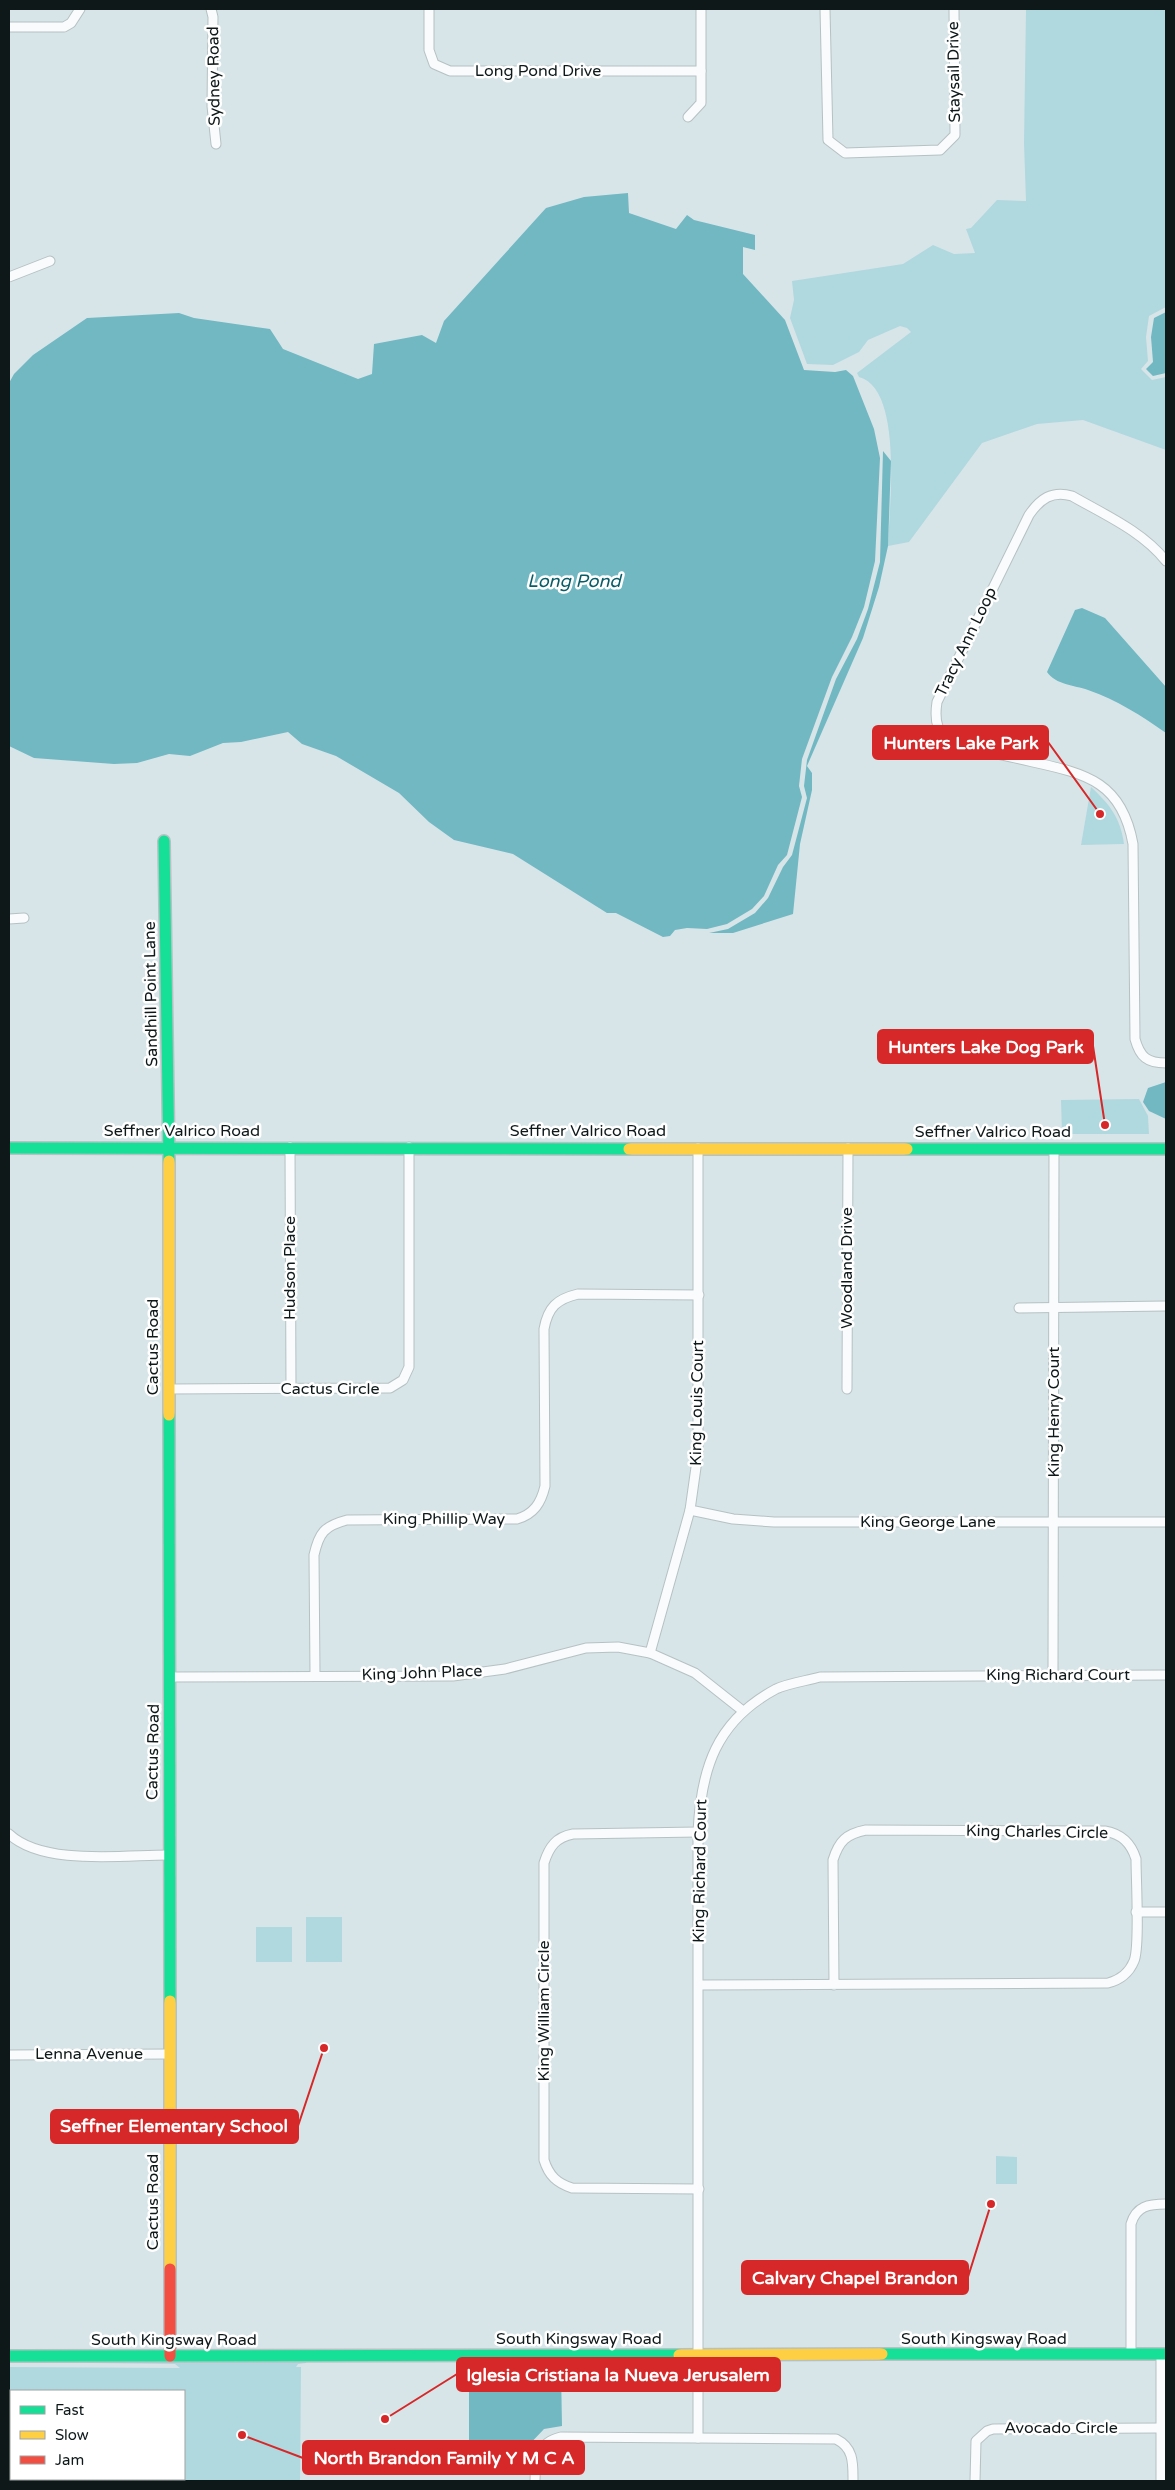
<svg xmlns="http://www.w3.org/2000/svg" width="1175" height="2490" font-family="'Varela Round',sans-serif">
  <rect width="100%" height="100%" fill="#d7e5e8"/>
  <g fill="#b0d8df" fill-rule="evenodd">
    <path d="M1026 9H1166V307L1149 316 1146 337 1148 361 1141 369 1152 380 1166 377V450L1083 420 1037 424 982 443 909 542 888 546C889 510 904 389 859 377L857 373 911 332 907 328 900 326 868 340 859 352 833 365 807 364 790 318 794 300 792 281 903 264 933 245 954 254 975 253 966 229 971 228 997 200 1026 201 1024 143Z"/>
    <path d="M1091 787C1110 805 1120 817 1124 844L1081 845Z"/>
    <polygon points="1139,1099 1148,1116 1149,1134 1062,1134 1061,1100"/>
    <rect x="306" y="1917" width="36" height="45"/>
    <rect x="256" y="1927" width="36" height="35"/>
    <polygon points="996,2156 1017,2157 1017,2184 996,2184"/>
    <path d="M306 2361V2363L298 2364 296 2367H301L300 2481H9V2367L180 2368 175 2364 9 2362ZM11 2391H184V2479H11Z"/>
  </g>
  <g fill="#71b8c3">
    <polygon points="628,193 629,213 676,229 687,215 694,220 755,235 755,250 743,247 743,274 785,320 804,370 835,372 846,370 853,376 874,429 880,458 875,561 864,607 852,637 832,677 802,759 799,786 802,797 787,855 778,865 764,896 752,909 727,924 707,929 687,928 675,930 670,936 663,937 616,913 607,913 513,854 454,840 429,822 399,793 336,756 302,744 288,732 241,742 223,743 190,756 169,754 137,763 114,764 34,758 9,746 9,383 14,374 33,355 87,318 179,313 194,318 270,329 283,349 358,379 372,374 374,344 422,335 436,343 444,321 546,208 584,197"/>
    <polygon points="1166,312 1166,373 1153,376 1146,369 1153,362 1151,337 1154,318"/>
    <polygon points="883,451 891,461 888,546 879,587 863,638 807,766 812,773 812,790 800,844 793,914 733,933 709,933 728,929 755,913 768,898 783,867 792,855 807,798 804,786 807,760 836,679 857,639 868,609 880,562"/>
    <path d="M1082 608 1105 618 1166 687V733C1142 716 1117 700 1088 690 1074 685 1056 685 1047 672L1075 610Z"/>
    <polygon points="1166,1082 1166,1119 1149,1111 1143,1102 1148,1088"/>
    <polygon points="469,2369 561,2371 562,2426 544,2429 526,2448 522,2467 469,2468"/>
  </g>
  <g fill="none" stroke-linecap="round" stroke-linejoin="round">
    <g stroke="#b6c1c3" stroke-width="11">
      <g id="street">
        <polyline points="211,9 213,17 212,106 216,144"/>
        <polyline points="429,9 429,50 434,64 450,71 701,71 701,9"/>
        <polyline points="825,9 828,140 845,153 940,150 955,135 954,9"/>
        <polyline points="9,27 64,27 71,23 80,9"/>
        <polyline points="688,117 701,103 701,71"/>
        <polyline points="9,277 50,261"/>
        <path d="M1166 561C1142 531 1105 515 1072 496 1052 490 1040 499 1029 515L937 702C934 722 937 733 954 745 981 750 1007 756 1033 762 1088 774 1122 783 1133 844L1135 1039C1140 1057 1147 1063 1166 1063"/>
        <polyline points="9,919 24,918"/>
        <polyline points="290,1147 291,1389"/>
        <polyline points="1019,1308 1166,1306"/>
        <polyline points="170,1389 390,1388 403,1380 409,1367 409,1147"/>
        <polyline points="847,1389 848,1148"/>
        <polyline points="690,1510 733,1519 774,1522 1166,1522"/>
        <polyline points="650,1653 690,1510 698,1453 698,1148"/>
        <path d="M315 1675 314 1555C319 1533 324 1526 347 1520L517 1519C534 1514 541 1503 545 1486L544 1329C548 1307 557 1299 578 1294L699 1295"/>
        <polyline points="1053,1675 1054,1149"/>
        <polyline points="170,1677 453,1676 505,1669 586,1648 618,1647 650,1653 695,1673 743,1711"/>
        <path d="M698 1832 573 1834C556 1837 549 1847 544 1863V2160C549 2176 557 2183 572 2188L699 2189"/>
        <path d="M9 1834C43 1866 123 1855 168 1855"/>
        <polyline points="1136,1912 1166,1912"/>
        <path d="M699 1985 1108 1983C1120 1980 1129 1973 1134 1961 1140 1947 1136 1879 1136 1859 1131 1843 1122 1834 1105 1831L866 1830C846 1834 839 1841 833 1860L834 1985"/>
        <polyline points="9,2055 169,2054"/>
        <path d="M1131 2354V2224C1136 2206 1149 2204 1166 2204"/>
        <path d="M698 2438V1832C701 1769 716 1721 776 1689 789 1683 806 1681 820 1677L1166 1675"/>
        <path d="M535 2481C535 2461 538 2442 561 2437L836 2439C854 2448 853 2463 853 2481"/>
        <polyline points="975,2481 976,2441 987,2431 993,2429 1160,2428"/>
        <polyline points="1161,2481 1161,2354"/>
      </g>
    </g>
    <g stroke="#b6c1c3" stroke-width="14">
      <g id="fast">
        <polyline points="164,841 169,1161"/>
        <polyline points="9,1148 629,1149"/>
        <polyline points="907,1149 1166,1149"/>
        <polyline points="169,1415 170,2001"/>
        <polyline points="882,2354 1166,2354"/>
        <polyline points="9,2356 679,2355"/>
      </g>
    </g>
    <g stroke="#b6c1c3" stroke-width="14">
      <g id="slow">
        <polyline points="629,1149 907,1149"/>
        <polyline points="169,1161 169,1415"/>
        <polyline points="170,2001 170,2269"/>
        <polyline points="679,2355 882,2354"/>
      </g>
    </g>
    <g stroke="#b6c1c3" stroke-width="14">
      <polyline id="jam" points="170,2269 170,2356"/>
    </g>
    <use href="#street" stroke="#f9fbfc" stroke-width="9"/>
    <use href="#fast" stroke="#16e098" stroke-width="11"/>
    <use href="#slow" stroke="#ffcf43" stroke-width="11"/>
    <use href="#jam" stroke="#f24e42" stroke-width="11"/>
  </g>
  <g text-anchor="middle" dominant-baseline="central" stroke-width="5" stroke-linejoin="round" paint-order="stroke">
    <g font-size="16" fill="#0e1819" stroke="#fff">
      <text x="538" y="71">Long Pond Drive</text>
      <text transform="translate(954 72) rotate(-91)">Staysail Drive</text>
      <text transform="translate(214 76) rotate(-91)">Sydney Road</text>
      <text transform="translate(966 642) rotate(-64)">Tracy Ann Loop</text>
      <text transform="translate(151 994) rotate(-91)">Sandhill Point Lane</text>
      <text x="182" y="1131">Seffner Valrico Road</text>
      <text x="588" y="1131">Seffner Valrico Road</text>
      <text x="993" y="1132">Seffner Valrico Road</text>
      <text transform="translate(290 1268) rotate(-90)">Hudson Place</text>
      <text transform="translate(847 1268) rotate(-90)">Woodland Drive</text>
      <text transform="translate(153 1347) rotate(-90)">Cactus Road</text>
      <text x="330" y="1389">Cactus Circle</text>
      <text transform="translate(697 1403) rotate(-89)">King Louis Court</text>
      <text transform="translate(1054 1412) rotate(-90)">King Henry Court</text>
      <text x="444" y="1519">King Phillip Way</text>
      <text x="928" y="1522">King George Lane</text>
      <text transform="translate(422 1673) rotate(-2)">King John Place</text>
      <text x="1058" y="1675">King Richard Court</text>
      <text transform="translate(153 1752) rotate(-89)">Cactus Road</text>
      <text transform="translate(1037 1832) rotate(1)">King Charles Circle</text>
      <text transform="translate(700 1871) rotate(-89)">King Richard Court</text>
      <text transform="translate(544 2011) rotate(-90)">King William Circle</text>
      <text x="89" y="2054">Lenna Avenue</text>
      <text transform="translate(153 2202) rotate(-90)">Cactus Road</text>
      <text x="579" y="2339">South Kingsway Road</text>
      <text x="984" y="2339">South Kingsway Road</text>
      <text x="174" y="2340">South Kingsway Road</text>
      <text x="1061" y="2428">Avocado Circle</text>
    </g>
    <g font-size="18" font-style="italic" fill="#085c67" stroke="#fff">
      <text x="574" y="581">Long Pond</text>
    </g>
  </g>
  <path fill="none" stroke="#d62828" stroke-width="2" d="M1100 814L1048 742M1105 1125L1093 1046M324 2048L298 2126M991 2204L968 2277M385 2419L457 2374M242 2435L303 2458"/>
  <g fill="#d62828" stroke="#fff" stroke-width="2">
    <circle cx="1100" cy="814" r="5"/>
    <circle cx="1105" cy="1125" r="5"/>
    <circle cx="324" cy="2048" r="5"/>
    <circle cx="991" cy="2204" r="5"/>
    <circle cx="385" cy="2419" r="5"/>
    <circle cx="242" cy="2435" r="5"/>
  </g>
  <g fill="#d62828" stroke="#d62828" stroke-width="2">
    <rect x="873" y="726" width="175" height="33" rx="5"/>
    <rect x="878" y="1030" width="215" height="33" rx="5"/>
    <rect x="51" y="2110" width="247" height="33" rx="5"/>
    <rect x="742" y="2261" width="226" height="33" rx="5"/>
    <rect x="457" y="2358" width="323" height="33" rx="5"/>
    <rect x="303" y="2441" width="281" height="33" rx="5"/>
  </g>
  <g font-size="18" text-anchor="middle" font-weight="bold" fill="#fff">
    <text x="961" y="749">Hunters Lake Park</text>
    <text x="986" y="1053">Hunters Lake Dog Park</text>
    <text x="174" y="2132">Seffner Elementary School</text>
    <text x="855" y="2284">Calvary Chapel Brandon</text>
    <text x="618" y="2381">Iglesia Cristiana la Nueva Jerusalem</text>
    <text x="444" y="2464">North Brandon Family Y M C A</text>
  </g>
  <rect width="1175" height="2490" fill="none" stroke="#0e1819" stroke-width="20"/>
  <rect x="10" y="2390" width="175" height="90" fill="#ffffff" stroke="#9fa3a3"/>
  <rect x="20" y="2406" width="25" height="8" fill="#16e098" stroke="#9fa3a3"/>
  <text x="55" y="2415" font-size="15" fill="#0e1819">Fast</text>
  <rect x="20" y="2431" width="25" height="8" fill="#ffcf43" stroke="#9fa3a3"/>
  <text x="55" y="2440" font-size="15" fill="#0e1819">Slow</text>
  <rect x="20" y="2456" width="25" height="8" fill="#f24e42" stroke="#9fa3a3"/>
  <text x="55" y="2465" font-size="15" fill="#0e1819">Jam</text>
</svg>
